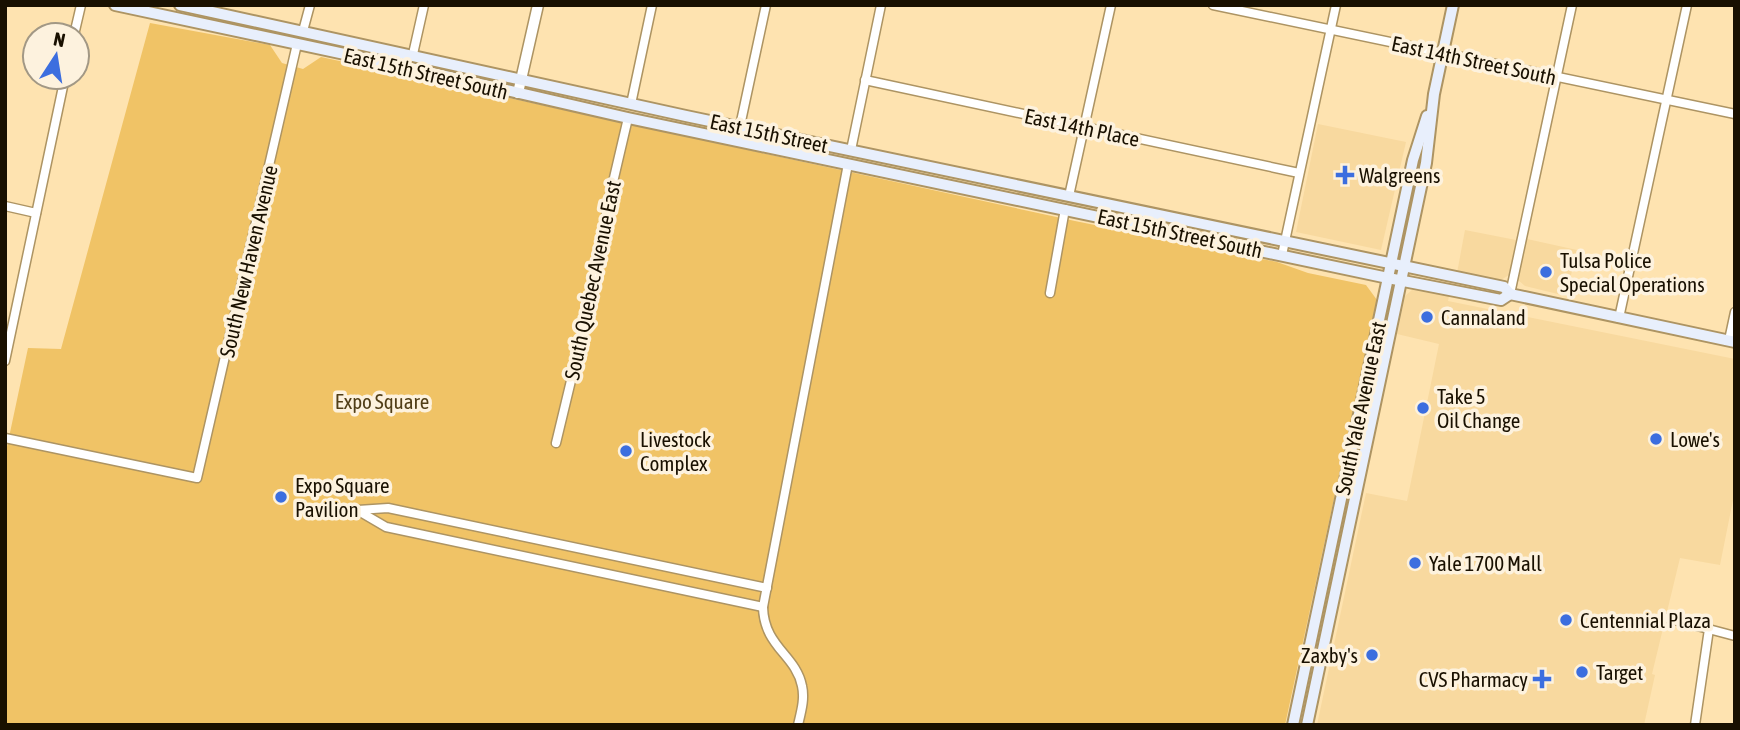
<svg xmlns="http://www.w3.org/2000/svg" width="1740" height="730" font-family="'Asap Condensed',sans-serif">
  <rect width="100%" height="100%" fill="#fee3b0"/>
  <g fill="#f8d99f">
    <polygon points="1318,124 1406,142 1381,250 1296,232"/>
    <polygon points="1465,230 1516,240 1509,275 1499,281 1457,273"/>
    <polygon points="1527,239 1577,250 1566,296 1525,286 1518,280"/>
    <polygon points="1412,290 1449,296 1448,301 1735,359 1735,490 1720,565 1680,558 1652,674 1655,675 1644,725 1317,725 1366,493 1407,501 1439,344 1397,334 1405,296"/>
  </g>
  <polygon fill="#f0c366" points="150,23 270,45 282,63 303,69 321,57 1075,221 1277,262 1308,273 1366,285 1377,300 1285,725 5,725 5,456 28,348 61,349"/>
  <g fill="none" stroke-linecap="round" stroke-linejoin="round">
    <g stroke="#ad9463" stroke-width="11">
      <g id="minor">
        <polyline points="1213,5 1735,114"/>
        <polyline points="303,31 310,5"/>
        <polyline points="74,35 81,5"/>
        <polyline points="413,54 424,5"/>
        <polyline points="865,80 1299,173"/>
        <polyline points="631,104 652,5"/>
        <polyline points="737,140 766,5"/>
        <polyline points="851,150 881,5"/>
        <polyline points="1069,196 1111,5"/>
        <polyline points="5,206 36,213"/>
        <polyline points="1282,255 1336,5"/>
        <polyline points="1050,293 1065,209"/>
        <polyline points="1510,294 1572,5"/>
        <polyline points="1619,318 1687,5"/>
        <polyline points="1729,340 1735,312"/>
        <polyline points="5,361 65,77"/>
        <polyline points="5,438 197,478 297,44"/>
        <polyline points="556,443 588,310 610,195 628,118"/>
        <polyline points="357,510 386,527 763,607"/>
        <polyline points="358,510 388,508 767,588"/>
        <polyline points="1667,618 1735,636"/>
        <path d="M798 725C801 712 805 699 802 686 796 655 764 647 763 607L848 164"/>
        <polyline points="1695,725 1709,629"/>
      </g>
    </g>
    <g stroke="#ad9463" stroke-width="13">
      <polyline id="tertiary" points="518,93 538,5"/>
    </g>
    <g stroke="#ad9463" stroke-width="14">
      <g id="secondary">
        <polyline points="115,5 410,68 628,118 1388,278 1501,300 1510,294"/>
        <polyline points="180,5 686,116 1504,287 1510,294 1735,342"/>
        <polyline points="1293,725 1413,160 1427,116"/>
        <polyline points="1307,725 1426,163 1434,94 1453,5"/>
      </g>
    </g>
    <use href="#minor" stroke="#fff" stroke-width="8"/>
    <use href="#tertiary" stroke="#fff" stroke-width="10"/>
    <use href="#secondary" stroke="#e8effc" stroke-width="10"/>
  </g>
  <g fill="#3c6edf" stroke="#fdf2de" stroke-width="2.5">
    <path d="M1341.5 164.5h7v7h7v7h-7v7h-7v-7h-7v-7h7z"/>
    <circle cx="1546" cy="272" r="7"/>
    <circle cx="1427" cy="317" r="7"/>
    <circle cx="1423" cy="408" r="7"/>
    <circle cx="1656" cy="439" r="7"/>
    <circle cx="626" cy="451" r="7"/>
    <circle cx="281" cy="497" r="7"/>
    <circle cx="1415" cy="563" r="7"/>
    <circle cx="1566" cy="620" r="7"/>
    <circle cx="1372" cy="655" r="7"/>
    <circle cx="1582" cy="672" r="7"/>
    <path d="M1538.5 668.5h7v7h7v7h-7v7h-7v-7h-7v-7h7z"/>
  </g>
  <g text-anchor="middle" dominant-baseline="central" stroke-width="7" stroke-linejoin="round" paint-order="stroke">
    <g font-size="21" fill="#191000" stroke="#fdf2de">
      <text transform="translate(1474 60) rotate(12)">East 14th Street South</text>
      <text transform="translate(426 73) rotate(13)">East 15th Street South</text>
      <text transform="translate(1082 127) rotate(12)">East 14th Place</text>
      <text transform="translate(769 133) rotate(12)">East 15th Street</text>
      <text transform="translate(1180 233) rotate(12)">East 15th Street South</text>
      <text transform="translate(248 261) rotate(-77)">South New Haven Avenue</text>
      <text transform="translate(592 280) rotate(-78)">South Quebec Avenue East</text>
      <text transform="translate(1360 408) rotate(-78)">South Yale Avenue East</text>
    </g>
    <g font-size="21" fill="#191000" stroke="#fdf2de" text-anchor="start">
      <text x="1359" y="175">Walgreens</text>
      <text x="1560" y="260">Tulsa Police<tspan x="1560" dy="24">Special Operations</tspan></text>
      <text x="1441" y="317">Cannaland</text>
      <text x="1437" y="396">Take 5<tspan x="1437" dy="24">Oil Change</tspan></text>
      <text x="640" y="439">Livestock<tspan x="640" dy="24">Complex</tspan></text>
      <text x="1670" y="439">Lowe's</text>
      <text x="295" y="485">Expo Square<tspan x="295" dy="24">Pavilion</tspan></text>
      <text x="1429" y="563">Yale 1700 Mall</text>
      <text x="1580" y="620">Centennial Plaza</text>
      <text x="1358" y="655" text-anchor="end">Zaxby's</text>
      <text x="1596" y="672">Target</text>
      <text x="1528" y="679" text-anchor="end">CVS Pharmacy</text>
    </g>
    <g font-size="21" fill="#513e17" stroke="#fdf2de">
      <text x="382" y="401">Expo Square</text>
    </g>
  </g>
  <rect width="1740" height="730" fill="none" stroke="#191000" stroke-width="14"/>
  <g transform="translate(56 56) rotate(12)"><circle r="33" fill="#fdf2de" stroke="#a29885" stroke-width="2"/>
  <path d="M0-5L12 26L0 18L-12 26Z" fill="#3c6edf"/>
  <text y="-10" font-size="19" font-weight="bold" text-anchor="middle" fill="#191000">N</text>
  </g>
</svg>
